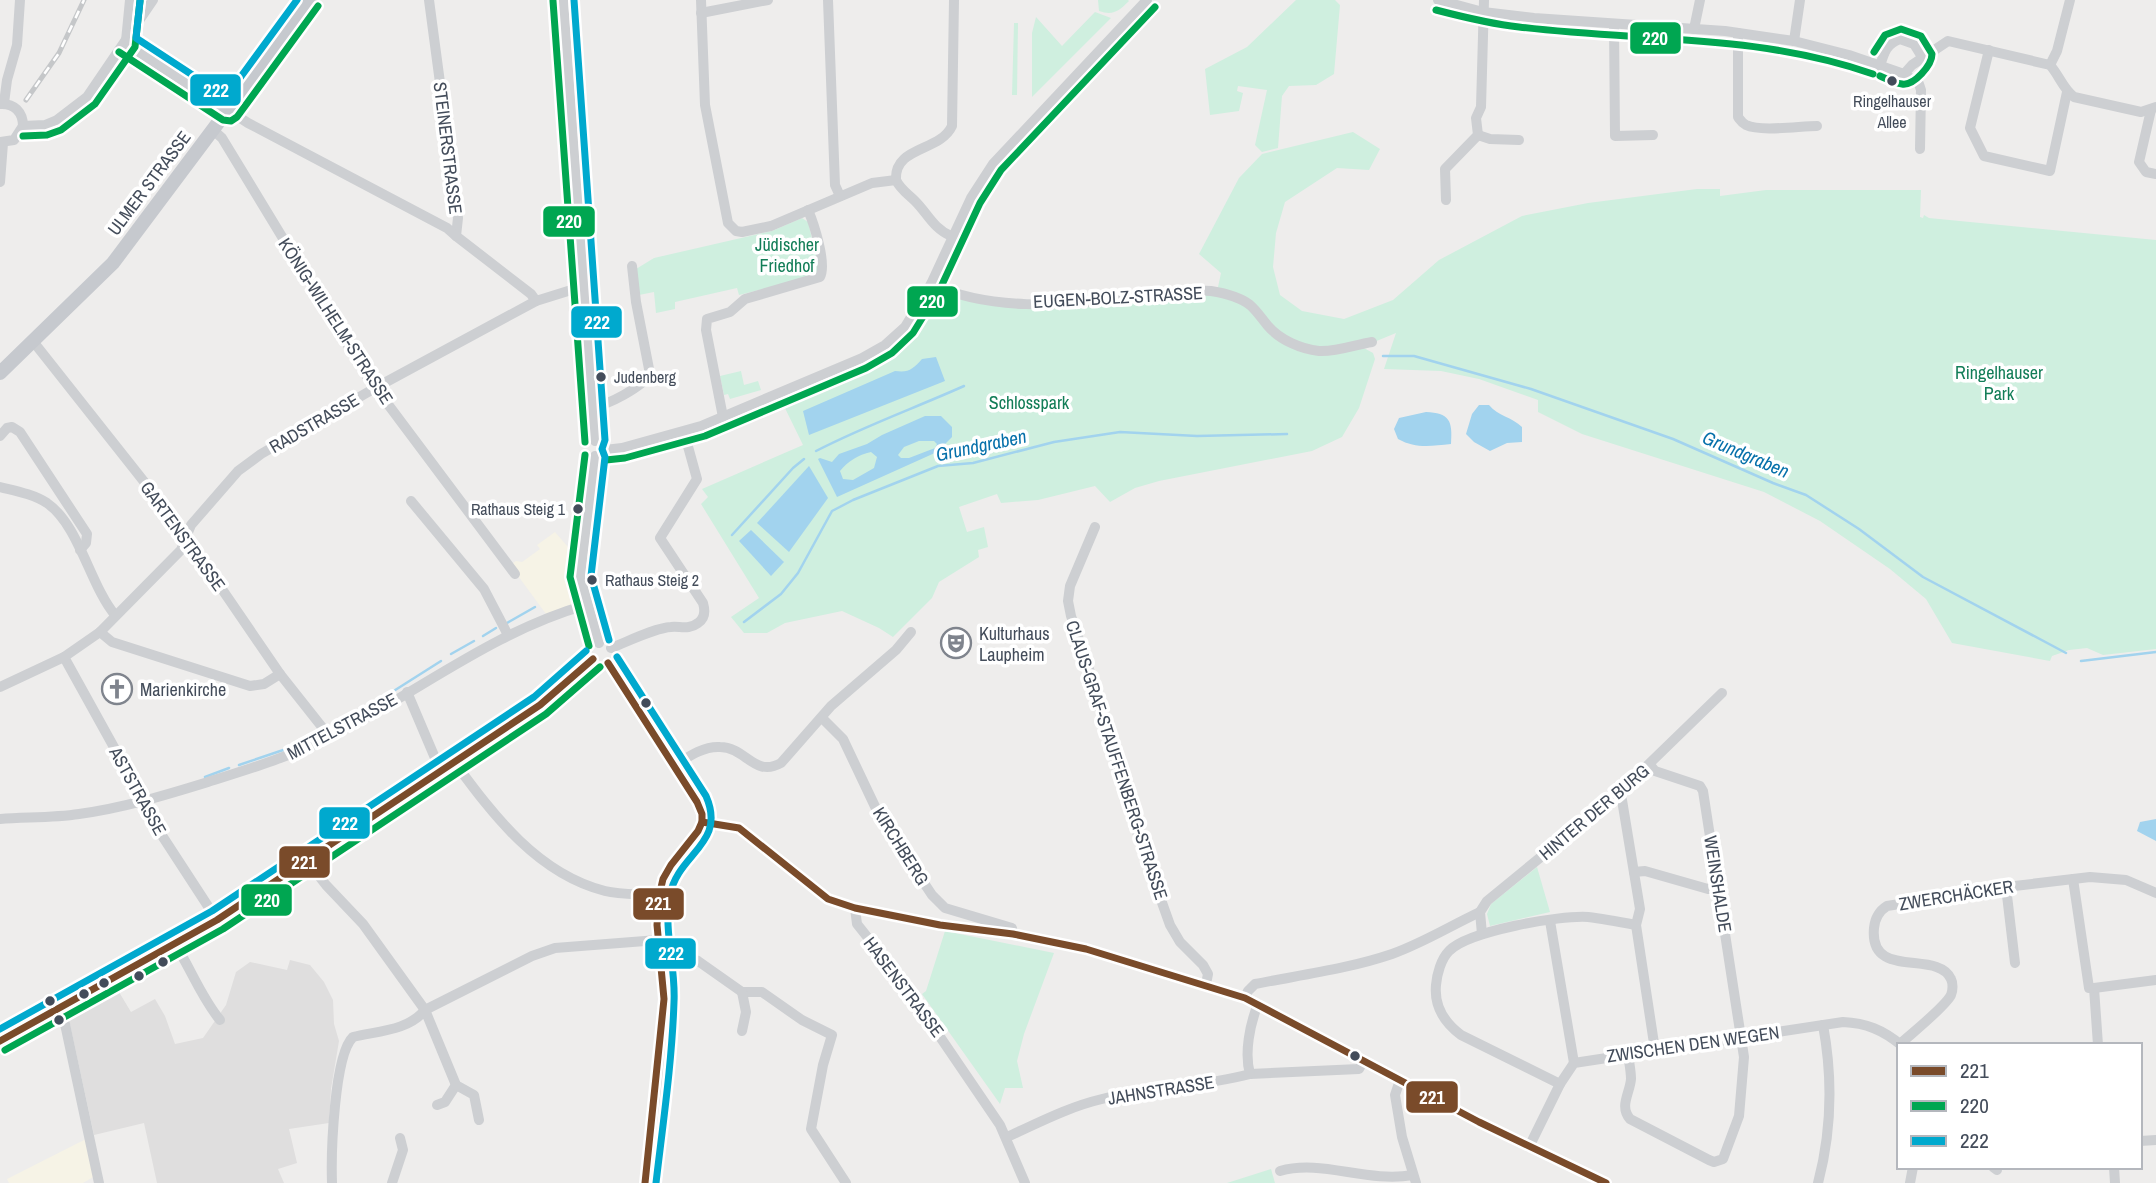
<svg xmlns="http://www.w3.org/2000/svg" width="2156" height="1183" font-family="'Archivo Narrow',sans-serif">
  <rect width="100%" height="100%" fill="#eeedec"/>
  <g fill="#f6f3e6">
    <polygon points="555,532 575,555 576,594 572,604 546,614 510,565 516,561 522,562 540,549 537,545"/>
    <polygon points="86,1139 95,1176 83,1183 9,1183 7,1179"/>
  </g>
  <polygon fill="#dfdede" points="290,960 310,965 324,982 333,1000 334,1024 339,1041 331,1089 329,1123 289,1129 297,1163 278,1169 284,1183 157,1183 144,1123 94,1135 68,1015 116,987 131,1012 155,999 165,1016 175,1044 203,1038 226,1005 236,972 250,962 287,970"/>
  <g fill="#cfefdf">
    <path d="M1098 0H1128L1129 1C1119 11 1113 16 1099 11Z"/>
    <polygon points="1296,0 1335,0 1340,5 1334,74 1316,85 1289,86 1282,96 1278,148 1262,152 1255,145 1267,90 1238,86 1237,91 1243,93 1239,111 1210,115 1205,69 1247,47"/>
    <polygon points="1095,12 1111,18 1032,97 1032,33 1036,17 1062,46"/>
    <polygon points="1014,23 1018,23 1017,95 1012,95"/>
    <path d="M1353 132 1380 149 1369 170 1337 168 1285 202 1276 233 1273 267 1280 295 1302 311 1344 319 1393 300 1439 260 1522 216 1588 203 1697 189H1720V196L1766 190H1921L1920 217 1923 218 1924 215 1929 218 2156 240V649L2103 655 2087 648 2069 650 2052 656 2050 661 1952 643 1926 599 1890 569 1820 521 1764 492 1582 434 1538 412V400L1479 379 1441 371 1384 369 1396 333 1362 347 1373 353 1375 359 1359 408 1342 437 1312 451 1159 481 1135 488 1110 502 1095 486 1038 500 1001 503 997 494 959 507 967 532 984 527 988 547 978 550 979 557 939 582 932 598 893 637 879 628 842 611 785 623 767 633H744L731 617 759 598 701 504 708 497 702 489 803 445 782 402C820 386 891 365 916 334 926 321 933 306 941 292L1045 307 1218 287 1221 273 1199 254 1239 178 1262 154Z"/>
    <polygon points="802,218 808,222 819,267 815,276 739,295 737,288 675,302 675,309 656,313 654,292 639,295 636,269 654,258 772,231"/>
    <polygon points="741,371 744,385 758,381 761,390 730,399 728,394 724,395 720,376"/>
    <polygon points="1537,867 1550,912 1490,926 1487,914 1491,904"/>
    <polygon points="945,931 1054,953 1024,1034 1017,1061 1023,1088 1005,1088 1000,1104 922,994 926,991"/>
    <polygon points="1271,1169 1275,1183 1227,1183"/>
  </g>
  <g fill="#a2d3ee" fill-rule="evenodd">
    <path d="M936 357 945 381 809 435 803 411 895 371C909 373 913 369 922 359Z"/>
    <path d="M1479 405H1489C1498 416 1512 417 1522 427V442L1507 443 1490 451 1474 442 1466 434 1472 414Z"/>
    <path d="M1426 412C1449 413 1453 420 1451 444 1431 446 1416 449 1398 439L1394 429 1399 418Z"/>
    <path d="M925 416H941L952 427V437L937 452 837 497 818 459 820 458 832 462 839 454 867 444 882 435ZM919 441H934L937 444 935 448 909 458H901L898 455 904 447ZM871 452 877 457 874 468 853 480 843 479 840 471C848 461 858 455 871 452Z"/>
    <polygon points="809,466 828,498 789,552 757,523"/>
    <polygon points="751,530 784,562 771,576 739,541"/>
    <polygon points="2156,819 2156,841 2137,831 2140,822"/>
  </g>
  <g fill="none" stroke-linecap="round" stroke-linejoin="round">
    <g stroke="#a2d3ee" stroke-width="2.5">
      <polyline points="1383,356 1414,356 1531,389 1673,439 1773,483 1806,495 1859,529 1923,577 2066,653"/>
      <path d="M816 451C864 426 915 408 964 386"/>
      <polyline points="732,535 793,468 804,459"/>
      <polyline points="744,622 781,594 798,573 832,511 853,500 938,466 973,463 1054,442 1120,432 1197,436 1287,434"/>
      <polyline points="507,623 535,607"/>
      <polyline points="483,636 496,628"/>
      <polyline points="451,654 474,641"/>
      <polyline points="2081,661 2156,652"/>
      <polyline points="340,725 441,661"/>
      <polyline points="239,765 301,744"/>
      <polyline points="205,777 229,768"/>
    </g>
    <g stroke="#cdcfd2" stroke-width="10">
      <polyline points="429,0 458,218 456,236 531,294 536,301"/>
      <polyline points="563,0 595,441"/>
      <path d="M701 0 705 105 728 223 736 231 742 232 771 226 872 183 896 180C900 189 908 194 915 201 928 214 933 228 951 236"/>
      <polyline points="828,0 835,185 840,196"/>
      <polyline points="1438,0 1483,12 1534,18 1725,31 1794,41 1849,55 1904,74 1919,84 1921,90 1920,149"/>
      <polyline points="701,13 768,0"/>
      <polyline points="1614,24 1615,136 1653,135"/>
      <polyline points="1694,29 1700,0"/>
      <path d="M1738 33V117C1741 121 1742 123 1746 125 1761 132 1800 126 1817 126"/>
      <polyline points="126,41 130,0"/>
      <polyline points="1794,41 1800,0"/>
      <polyline points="125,43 248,123 447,228 456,236"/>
      <polyline points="1989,50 1970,128 1984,156 2050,171 2067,92"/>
      <polyline points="2050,65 2057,51 2070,0"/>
      <path d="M1880 66C1884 53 1886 44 1900 39L1914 44 1922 57"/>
      <path d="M1904 74 1912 65 1948 41 2050 65C2059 75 2063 89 2074 97L2141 112 2156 107"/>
      <polyline points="4,103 7,80 17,45 20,0"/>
      <path d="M0 104C14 103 23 112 23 126L14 140 0 142"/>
      <polyline points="2151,110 2139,162 2146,172 2156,174"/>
      <polyline points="23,126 45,125 57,120 87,97 153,0"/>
      <polyline points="213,130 222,138 366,375 515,574"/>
      <polyline points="1478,135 1490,139 1519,140"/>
      <path d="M896 180C894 146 940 152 952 126L954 0"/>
      <polyline points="0,182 3,143"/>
      <polyline points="1446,200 1445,169 1478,135 1476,118 1481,107 1484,0"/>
      <path d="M931 284C990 311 1062 306 1125 298 1153 295 1182 289 1211 291 1224 293 1240 297 1250 305 1257 311 1262 319 1268 326 1280 340 1301 349 1319 351 1337 352 1354 345 1372 342"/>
      <polyline points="32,340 176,522 280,674 322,727 327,738"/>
      <path d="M592 407C607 406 642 387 650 374L636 302 632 266"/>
      <path d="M723 417 706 330 707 319 730 312 745 299 820 277C827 264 814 224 808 210"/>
      <polyline points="0,436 7,428 12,427 20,432 87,534 86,543 80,550"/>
      <polyline points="605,450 622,448 701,426 862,358 885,345 905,327 931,284 971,198 993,164 1147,0"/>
      <polyline points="595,456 580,577 599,643"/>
      <path d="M0 487C16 491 33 494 47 503 79 525 90 585 115 615"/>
      <polyline points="411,501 484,589 508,635"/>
      <polyline points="1095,527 1070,586 1068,601 1071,616 1094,684 1108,742 1140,841 1170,925 1180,942 1203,965 1208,974 1206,984"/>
      <polyline points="100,632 181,550 191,525 238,471 261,454 375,388 536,301 584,286"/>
      <path d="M611 648C627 642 654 628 671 627 680 626 689 630 698 623 706 618 705 610 703 603L660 538 697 479 684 432"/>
      <polyline points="64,657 136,787 146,811 217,920"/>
      <polyline points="608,663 697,802 702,814 702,822 698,831 671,865 663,879 659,896 657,925 664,999 657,1082 645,1183"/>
      <polyline points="0,687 64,657 100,632 112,642 250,686 264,684 280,674"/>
      <polyline points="407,692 441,772"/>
      <polyline points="822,718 843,739 880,817 932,895 945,908 1012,928 1013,934"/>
      <path d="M455 763C494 816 538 874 605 891 622 895 641 894 659 896"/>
      <path d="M674 766C688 757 703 746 720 747 746 747 754 778 781 763L831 706 896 650 911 632"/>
      <polyline points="1618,794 1622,800 1640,909 1636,925 1655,1050"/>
      <path d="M0 819C26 817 53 818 79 814 123 808 166 795 208 782 249 769 289 757 327 738 415 695 491 632 586 605"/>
      <polyline points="702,822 739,828 828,899 855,908 940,925 1013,934 1086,949 1245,998 1479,1122 1606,1183"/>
      <polyline points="308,862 326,885 363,924 425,1010 532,956 555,948 658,940"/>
      <polyline points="1634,872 1645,871 1708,889 1718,888"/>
      <polyline points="2073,879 2089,988 2094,988 2098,1045"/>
      <polyline points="2006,887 2015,963"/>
      <polyline points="855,908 857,924 900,978 1000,1125 1025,1183"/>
      <polyline points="1550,921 1574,1063"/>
      <polyline points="1482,934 1480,912 1487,901 1618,794 1722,693"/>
      <path d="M175 944C191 969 201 997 220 1020"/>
      <polyline points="661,953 683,955 698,961 742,992 762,992 802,1020 832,1035 823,1065 811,1129 846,1183"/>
      <polyline points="2094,988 2156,980"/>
      <path d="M1245 998 1248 991 1255 984C1300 975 1348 969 1392 954 1423 943 1450 926 1480 912"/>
      <polyline points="57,1008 65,1024 99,1183"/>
      <polyline points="742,1031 746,1012 742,992"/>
      <polyline points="0,1041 120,973 217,920 511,725 540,705 593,659"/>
      <path d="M1900 1044C1912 1033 1945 1007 1951 995 1953 990 1953 983 1951 979 1938 949 1869 981 1874 928 1875 918 1879 911 1887 906L2006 887 2090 877 2126 880 2156 893"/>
      <path d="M1628 1054C1629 1062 1631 1071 1631 1079 1630 1093 1619 1106 1630 1119L1709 1160 1714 1162 1723 1159 1739 1116 1744 1057 1703 791 1700 786 1655 771 1650 765"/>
      <polyline points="1250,1074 1359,1069 1363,1061"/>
      <polyline points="1400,1080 1395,1095 1402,1137 1416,1183"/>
      <path d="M1560 1084 1461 1035C1445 1023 1434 1006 1436 985 1437 974 1441 959 1449 951 1468 931 1560 915 1588 917 1604 919 1620 922 1636 925"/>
      <polyline points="437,1105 445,1102 456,1085"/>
      <path d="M1007 1137C1038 1123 1068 1107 1102 1099 1150 1088 1201 1087 1250 1074 1244 1053 1250 1024 1258 1004"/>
      <polyline points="2140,1141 2156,1140"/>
      <path d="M1529 1147 1560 1084 1574 1063 1843 1022C1866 1023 1883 1030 1901 1045"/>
      <polyline points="1993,1167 1997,1170"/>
      <polyline points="2114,1167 2115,1183"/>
      <path d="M1280 1171C1322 1159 1366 1183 1413 1175"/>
      <path d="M332 1183C331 1154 334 1055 353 1037 377 1031 408 1031 425 1010L456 1085 474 1095 479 1120"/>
      <polyline points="392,1183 403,1150 400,1138"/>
      <path d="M1818 1183C1832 1130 1833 1079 1823 1025"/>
      <polyline points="1910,1183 1913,1167"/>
    </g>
    <polyline stroke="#c6c9ce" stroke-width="14" points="0,373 113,263 310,0"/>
    <g stroke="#c5c7c9" stroke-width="5">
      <polyline id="rail" points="26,100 59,53 84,0"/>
    </g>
    <use href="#rail" stroke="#fff" stroke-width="2.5" stroke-dasharray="8" stroke-linecap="butt"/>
    <g stroke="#fff" stroke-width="12">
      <g id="bus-1">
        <polyline points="608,663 697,802 702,814 702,822 698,831 671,865 663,879 659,896 657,925 664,999 645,1183"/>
        <polyline points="702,822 739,828 828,899 855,908 940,925 1013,934 1086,949 1245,998 1479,1122 1606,1183"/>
        <polyline points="0,1041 217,920 540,705 593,659"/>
      </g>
    </g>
    <g stroke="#fff" stroke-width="12">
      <g id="bus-2">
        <polyline points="553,1 585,442"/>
        <path d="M1436 10C1463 17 1491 24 1519 27 1640 42 1755 33 1873 74"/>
        <polyline points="119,52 223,120 231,121 237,117 318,6"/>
        <path d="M1874 52 1885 35 1901 29 1921 36 1932 54C1932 65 1914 86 1902 84 1895 83 1887 79 1880 76"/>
        <polyline points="23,136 47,135 61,130 95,104 135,47 140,1"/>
        <polyline points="585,455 570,577 589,646"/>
        <polyline points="606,460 625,458 705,436 866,368 892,353 913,333 940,289 980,203 1001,170 1155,7"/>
        <polyline points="5,1050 223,929 546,714 600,667"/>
      </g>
    </g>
    <g stroke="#fff" stroke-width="12">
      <g id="bus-3">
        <polyline points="574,0 605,440 602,449 605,457 591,576 609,640"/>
        <polyline points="140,1 136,38 226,97 297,0"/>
        <path d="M617 657 706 796C727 844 678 853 670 895 663 931 676 966 674 1002 672 1062 663 1123 656 1183"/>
        <polyline points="0,1029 212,911 534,697 586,651"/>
      </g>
    </g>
    <use href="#bus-1" stroke="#7a4b2a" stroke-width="7"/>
    <use href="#bus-2" stroke="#00a651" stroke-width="7"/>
    <use href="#bus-3" stroke="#00a9ce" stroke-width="7"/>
  </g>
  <defs>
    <g id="theatre-ring" transform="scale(1.575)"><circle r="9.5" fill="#fff" stroke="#7f848d" stroke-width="1.5"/><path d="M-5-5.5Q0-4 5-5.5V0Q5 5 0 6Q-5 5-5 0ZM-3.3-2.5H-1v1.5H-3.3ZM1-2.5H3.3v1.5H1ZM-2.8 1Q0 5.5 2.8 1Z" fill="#7f848d"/></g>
    <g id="church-ring" transform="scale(1.575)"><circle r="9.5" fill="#fff" stroke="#7f848d" stroke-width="1.5"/><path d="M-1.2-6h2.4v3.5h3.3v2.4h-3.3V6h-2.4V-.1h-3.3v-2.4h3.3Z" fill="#7f848d"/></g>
  </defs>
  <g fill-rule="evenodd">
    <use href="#theatre-ring" x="956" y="643"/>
    <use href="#church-ring" x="117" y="689"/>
  </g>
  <g fill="#434c5a" stroke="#fff" stroke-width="2.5">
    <circle cx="1892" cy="81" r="6"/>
    <circle cx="601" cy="377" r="6"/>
    <circle cx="578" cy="509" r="6"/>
    <circle cx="592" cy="580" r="6"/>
    <circle cx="646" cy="703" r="6"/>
    <circle cx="163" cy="962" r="6"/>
    <circle cx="139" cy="976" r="6"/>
    <circle cx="104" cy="983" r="6"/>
    <circle cx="84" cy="994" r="6"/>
    <circle cx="50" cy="1001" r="6"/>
    <circle cx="59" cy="1020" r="6"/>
    <circle cx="1355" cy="1056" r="6"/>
  </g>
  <g text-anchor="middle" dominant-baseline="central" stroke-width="7" stroke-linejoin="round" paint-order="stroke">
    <g font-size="16" fill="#434c5a" stroke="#fff" text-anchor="start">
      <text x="1892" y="101" text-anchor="middle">Ringelhauser<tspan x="1892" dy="21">Allee</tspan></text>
      <text x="614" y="377">Judenberg</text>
      <text x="565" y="509" text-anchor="end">Rathaus Steig 1</text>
      <text x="605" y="580">Rathaus Steig 2</text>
    </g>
    <g font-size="18" fill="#434c5a" stroke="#fff">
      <text transform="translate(448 148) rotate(83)">STEINERSTRASSE</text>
      <text transform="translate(149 183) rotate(-53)">ULMER STRASSE</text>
      <text transform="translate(1118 297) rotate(-3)">EUGEN-BOLZ-STRASSE</text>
      <text transform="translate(336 321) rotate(57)">KÖNIG-WILHELM-STRASSE</text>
      <text transform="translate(314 423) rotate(-30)">RADSTRASSE</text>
      <text transform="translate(183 536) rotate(54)">GARTENSTRASSE</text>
      <text transform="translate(342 726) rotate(-28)">MITTELSTRASSE</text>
      <text transform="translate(1117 760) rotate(72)">CLAUS-GRAF-STAUFFENBERG-STRASSE</text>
      <text transform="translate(138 791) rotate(61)">ASTSTRASSE</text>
      <text transform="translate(1594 812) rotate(-40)">HINTER DER BURG</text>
      <text transform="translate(901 846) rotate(58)">KIRCHBERG</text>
      <text transform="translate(1718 884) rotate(81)">WEINSHALDE</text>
      <text transform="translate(1956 895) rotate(-9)">ZWERCHÄCKER</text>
      <text transform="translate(904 987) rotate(53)">HASENSTRASSE</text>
      <text transform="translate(1693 1044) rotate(-8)">ZWISCHEN DEN WEGEN</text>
      <text transform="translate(1161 1090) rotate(-9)">JAHNSTRASSE</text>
    </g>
    <g font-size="18" fill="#127d57" stroke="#fff">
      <text x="787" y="244">Jüdischer<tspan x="787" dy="21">Friedhof</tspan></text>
      <text x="1999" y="372">Ringelhauser<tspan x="1999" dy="21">Park</tspan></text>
      <text x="1029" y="402">Schlosspark</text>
    </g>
    <g font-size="18" fill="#434c5a" stroke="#fff" text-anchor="start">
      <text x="979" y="633">Kulturhaus<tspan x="979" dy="21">Laupheim</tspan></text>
      <text x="140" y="689">Marienkirche</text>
    </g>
    <g font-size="19" font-style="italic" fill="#0670aa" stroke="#fff">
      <text transform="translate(981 445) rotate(-12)">Grundgraben</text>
      <text transform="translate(1746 454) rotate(23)">Grundgraben</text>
    </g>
  </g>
  <g stroke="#fff" stroke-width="2.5">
    <rect x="1629" y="21" width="53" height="34" rx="7" fill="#00a651"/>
    <rect x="189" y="73" width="53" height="34" rx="7" fill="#00a9ce"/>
    <rect x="542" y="205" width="54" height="33" rx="7" fill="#00a651"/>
    <rect x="906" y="285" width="53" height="33" rx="7" fill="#00a651"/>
    <rect x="570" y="305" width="53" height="34" rx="7" fill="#00a9ce"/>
    <rect x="318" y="806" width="53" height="34" rx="7" fill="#00a9ce"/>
    <rect x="278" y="845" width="53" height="34" rx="7" fill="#7a4b2a"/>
    <rect x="240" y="883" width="53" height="34" rx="7" fill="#00a651"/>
    <rect x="632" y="887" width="53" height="34" rx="7" fill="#7a4b2a"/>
    <rect x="644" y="937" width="53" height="33" rx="7" fill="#00a9ce"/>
    <rect x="1405" y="1080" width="54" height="34" rx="7" fill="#7a4b2a"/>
  </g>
  <g font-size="19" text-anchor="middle" font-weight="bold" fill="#fff">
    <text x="1655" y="45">220</text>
    <text x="216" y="97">222</text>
    <text x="569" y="228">220</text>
    <text x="932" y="308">220</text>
    <text x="597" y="329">222</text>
    <text x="345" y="830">222</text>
    <text x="304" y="869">221</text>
    <text x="267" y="907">220</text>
    <text x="658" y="910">221</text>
    <text x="671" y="960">222</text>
    <text x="1432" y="1104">221</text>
  </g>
  <rect x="1897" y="1043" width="245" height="126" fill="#ffffff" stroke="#b4b7bd" stroke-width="2"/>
  <rect x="1911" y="1066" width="35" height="10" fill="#7a4b2a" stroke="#b4b7bd" stroke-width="2"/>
  <text x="1960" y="1078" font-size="21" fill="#434c5a">221</text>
  <rect x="1911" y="1101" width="35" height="10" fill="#00a651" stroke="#b4b7bd" stroke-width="2"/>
  <text x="1960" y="1113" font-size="21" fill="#434c5a">220</text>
  <rect x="1911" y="1136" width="35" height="10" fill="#00a9ce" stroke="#b4b7bd" stroke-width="2"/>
  <text x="1960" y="1148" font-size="21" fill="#434c5a">222</text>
</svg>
